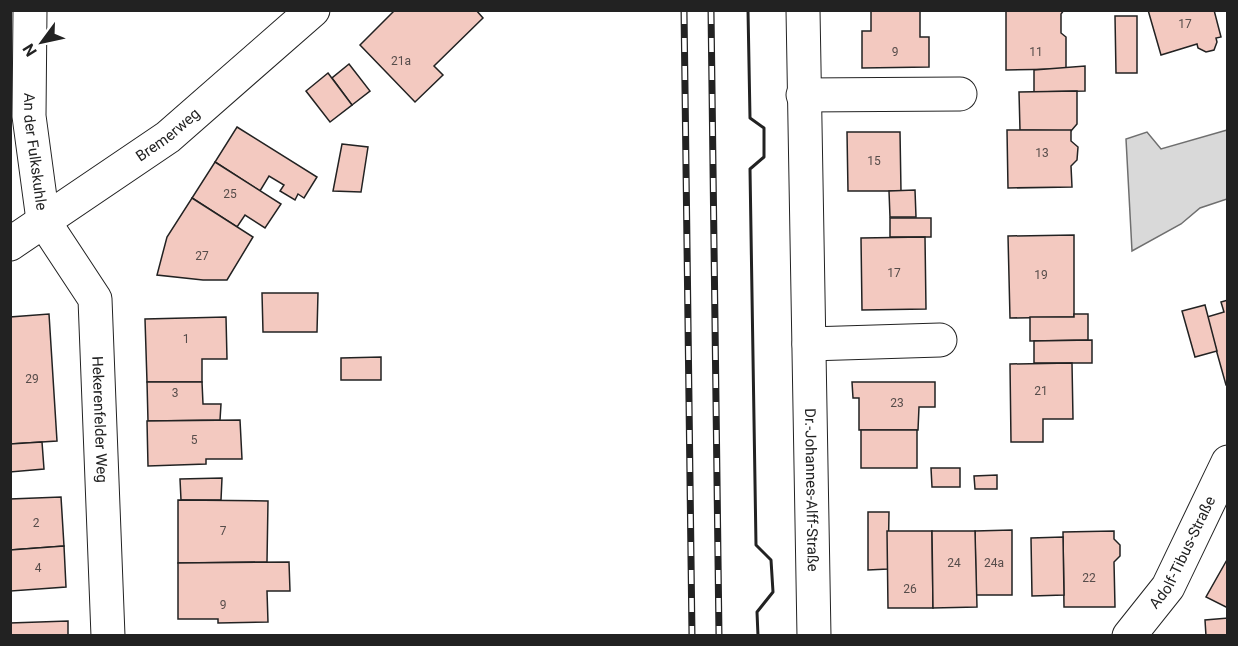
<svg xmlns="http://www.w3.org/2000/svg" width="1238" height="646" font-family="Roboto,sans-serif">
  <rect width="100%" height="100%" fill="#fff"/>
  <polygon fill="#d9d9d9" stroke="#6f6f6f" stroke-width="1.5" points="1227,130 1227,199 1200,208 1181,224 1132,251 1126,139 1147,132 1161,149"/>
  <g fill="#f3c9c0" stroke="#222" stroke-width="1.5">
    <polygon points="395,10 476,10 483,18 434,66 443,75 415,102 360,45"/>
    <polygon points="871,10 920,10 920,37 929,37 929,67 862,68 862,31 871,31"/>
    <polygon points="1006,10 1064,10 1061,14 1061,33 1066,37 1066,69 1006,70"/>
    <polygon points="1148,10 1214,10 1221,37 1216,38 1217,42 1214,50 1206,52 1198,48 1197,44 1161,55"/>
    <polygon points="1115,16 1137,16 1137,73 1116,73"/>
    <polygon points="349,64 370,91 352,105 332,78"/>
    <polygon points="1085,66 1085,91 1034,92 1034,70"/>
    <polygon points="328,73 352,105 330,122 306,91"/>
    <polygon points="1077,91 1077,124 1071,131 1020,130 1019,92"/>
    <polygon points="237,127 317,177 304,198 298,194 295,200 280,191 284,185 269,176 260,191 215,162"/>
    <polygon points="1007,130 1071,130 1071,141 1078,147 1077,160 1071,166 1072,187 1008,188"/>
    <polygon points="847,132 900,132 901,191 848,191"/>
    <polygon points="342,144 368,147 361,192 333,191"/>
    <polygon points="215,162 281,204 265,228 245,215 237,227 192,198"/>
    <polygon points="915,190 916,217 890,217 889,191"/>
    <polygon points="192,198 253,237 227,280 203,280 157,275 167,237"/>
    <rect x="890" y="218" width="41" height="19"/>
    <polygon points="1074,235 1074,317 1010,318 1008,236"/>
    <polygon points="925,237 926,309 862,310 861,238"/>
    <polygon points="262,293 318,293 317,332 263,332"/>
    <polygon points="1228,300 1228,385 1226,385 1207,317 1224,312 1221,302"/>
    <polygon points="1205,305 1217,351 1195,357 1182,311"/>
    <polygon points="49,314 57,441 10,444 10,317"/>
    <polygon points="1074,314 1088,314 1088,340 1030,341 1030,317 1074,317"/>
    <polygon points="226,317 227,359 202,359 202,382 147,382 145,319"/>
    <polygon points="1092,340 1092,363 1034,363 1034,341"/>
    <polygon points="381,357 381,380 341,380 341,358"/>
    <polygon points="1072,363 1073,419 1043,419 1043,442 1011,442 1010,364"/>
    <polygon points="147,382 202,382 203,404 221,404 220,420 148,421"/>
    <polygon points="852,382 935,382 935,407 919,407 918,430 859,430 859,398 853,398"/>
    <polygon points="240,420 242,459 206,459 206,464 148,466 147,421"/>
    <rect x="861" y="430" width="56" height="38"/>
    <polygon points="42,442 44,469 10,472 10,444"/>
    <polygon points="931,468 960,468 960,487 932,487"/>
    <polygon points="997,475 997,489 975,489 974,476"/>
    <polygon points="222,478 221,500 181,500 180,479"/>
    <polygon points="61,497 64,546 10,550 10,499"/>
    <polygon points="178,500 268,501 267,562 178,563"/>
    <polygon points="868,512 889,512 888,569 868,570"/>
    <polygon points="1012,530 1012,595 976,595 975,531"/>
    <polygon points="887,531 932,531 933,608 888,608"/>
    <polygon points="932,531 975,531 977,607 933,608"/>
    <polygon points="1114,531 1114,539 1120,545 1120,556 1114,562 1115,607 1064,607 1063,532"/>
    <polygon points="1063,537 1064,595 1032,596 1031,538"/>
    <polygon points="64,546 66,587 11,591 10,550"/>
    <polygon points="1228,558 1228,608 1206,597"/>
    <polygon points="289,562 290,591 267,591 268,622 218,623 218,619 178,619 178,563"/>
    <polygon points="1228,618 1228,636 1206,636 1205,620"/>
    <polygon points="68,621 68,636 10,636 10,623"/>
  </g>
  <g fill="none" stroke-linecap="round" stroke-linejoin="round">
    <g stroke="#222" stroke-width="35">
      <g id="minor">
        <path id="s1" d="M30 10 29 116 43 220 95 299 108 636"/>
        <path id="s2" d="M803 10 814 636"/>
        <polyline points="803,95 960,94"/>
        <path id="s3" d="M10 244 168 137 313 10"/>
        <polyline points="809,344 940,340"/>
        <path id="s4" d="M1129 636 1168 587 1228 462"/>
      </g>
    </g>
    <use href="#minor" stroke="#fff" stroke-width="33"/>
    <g stroke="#222" stroke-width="7">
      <g id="rail">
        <polyline points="684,10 692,636"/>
        <polyline points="711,10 719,636"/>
      </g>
    </g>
    <use href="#rail" stroke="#fff" stroke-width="4.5" stroke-dasharray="14" stroke-linecap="butt"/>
    <polyline stroke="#222" stroke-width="3" points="748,10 750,118 764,128 764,157 750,169 756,545 771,560 773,592 757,612 758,636"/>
  </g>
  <g text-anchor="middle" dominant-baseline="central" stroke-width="4.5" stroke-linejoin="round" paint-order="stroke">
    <g font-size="12" fill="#564c4a">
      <text x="1185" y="24">17</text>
      <text x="895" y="52">9</text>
      <text x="1036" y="52">11</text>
      <text x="401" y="61">21a</text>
      <text x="1042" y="153">13</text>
      <text x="874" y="161">15</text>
      <text x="230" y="194">25</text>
      <text x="202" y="256">27</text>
      <text x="894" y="273">17</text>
      <text x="1041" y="275">19</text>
      <text x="186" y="339">1</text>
      <text x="32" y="379">29</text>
      <text x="1041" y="391">21</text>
      <text x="175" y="393">3</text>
      <text x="897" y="403">23</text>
      <text x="194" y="440">5</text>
      <text x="36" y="523">2</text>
      <text x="223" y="531">7</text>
      <text x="954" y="563">24</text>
      <text x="994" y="563">24a</text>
      <text x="38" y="568">4</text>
      <text x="1089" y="578">22</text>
      <text x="910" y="589">26</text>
      <text x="223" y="605">9</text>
    </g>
    <g font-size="15" fill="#222" stroke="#fff">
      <text stroke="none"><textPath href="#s3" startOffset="192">Bremerweg</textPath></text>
      <text stroke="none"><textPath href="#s1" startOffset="142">An der Fulkskuhle</textPath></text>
      <text stroke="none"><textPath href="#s1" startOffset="426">Hekerenfelder Weg</textPath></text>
      <text stroke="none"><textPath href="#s2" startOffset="480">Dr.-Johannes-Alff-Straße</textPath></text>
      <text stroke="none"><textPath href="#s4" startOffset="100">Adolf-Tibus-Straße</textPath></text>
    </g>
  </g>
  <rect width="1238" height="646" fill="none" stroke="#222222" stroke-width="24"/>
  <g transform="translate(42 42) rotate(237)" stroke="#ffffff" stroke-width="4.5" paint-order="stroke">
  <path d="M0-4.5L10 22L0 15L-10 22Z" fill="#222222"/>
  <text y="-9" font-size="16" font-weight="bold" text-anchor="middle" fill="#222222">N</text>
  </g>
</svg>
